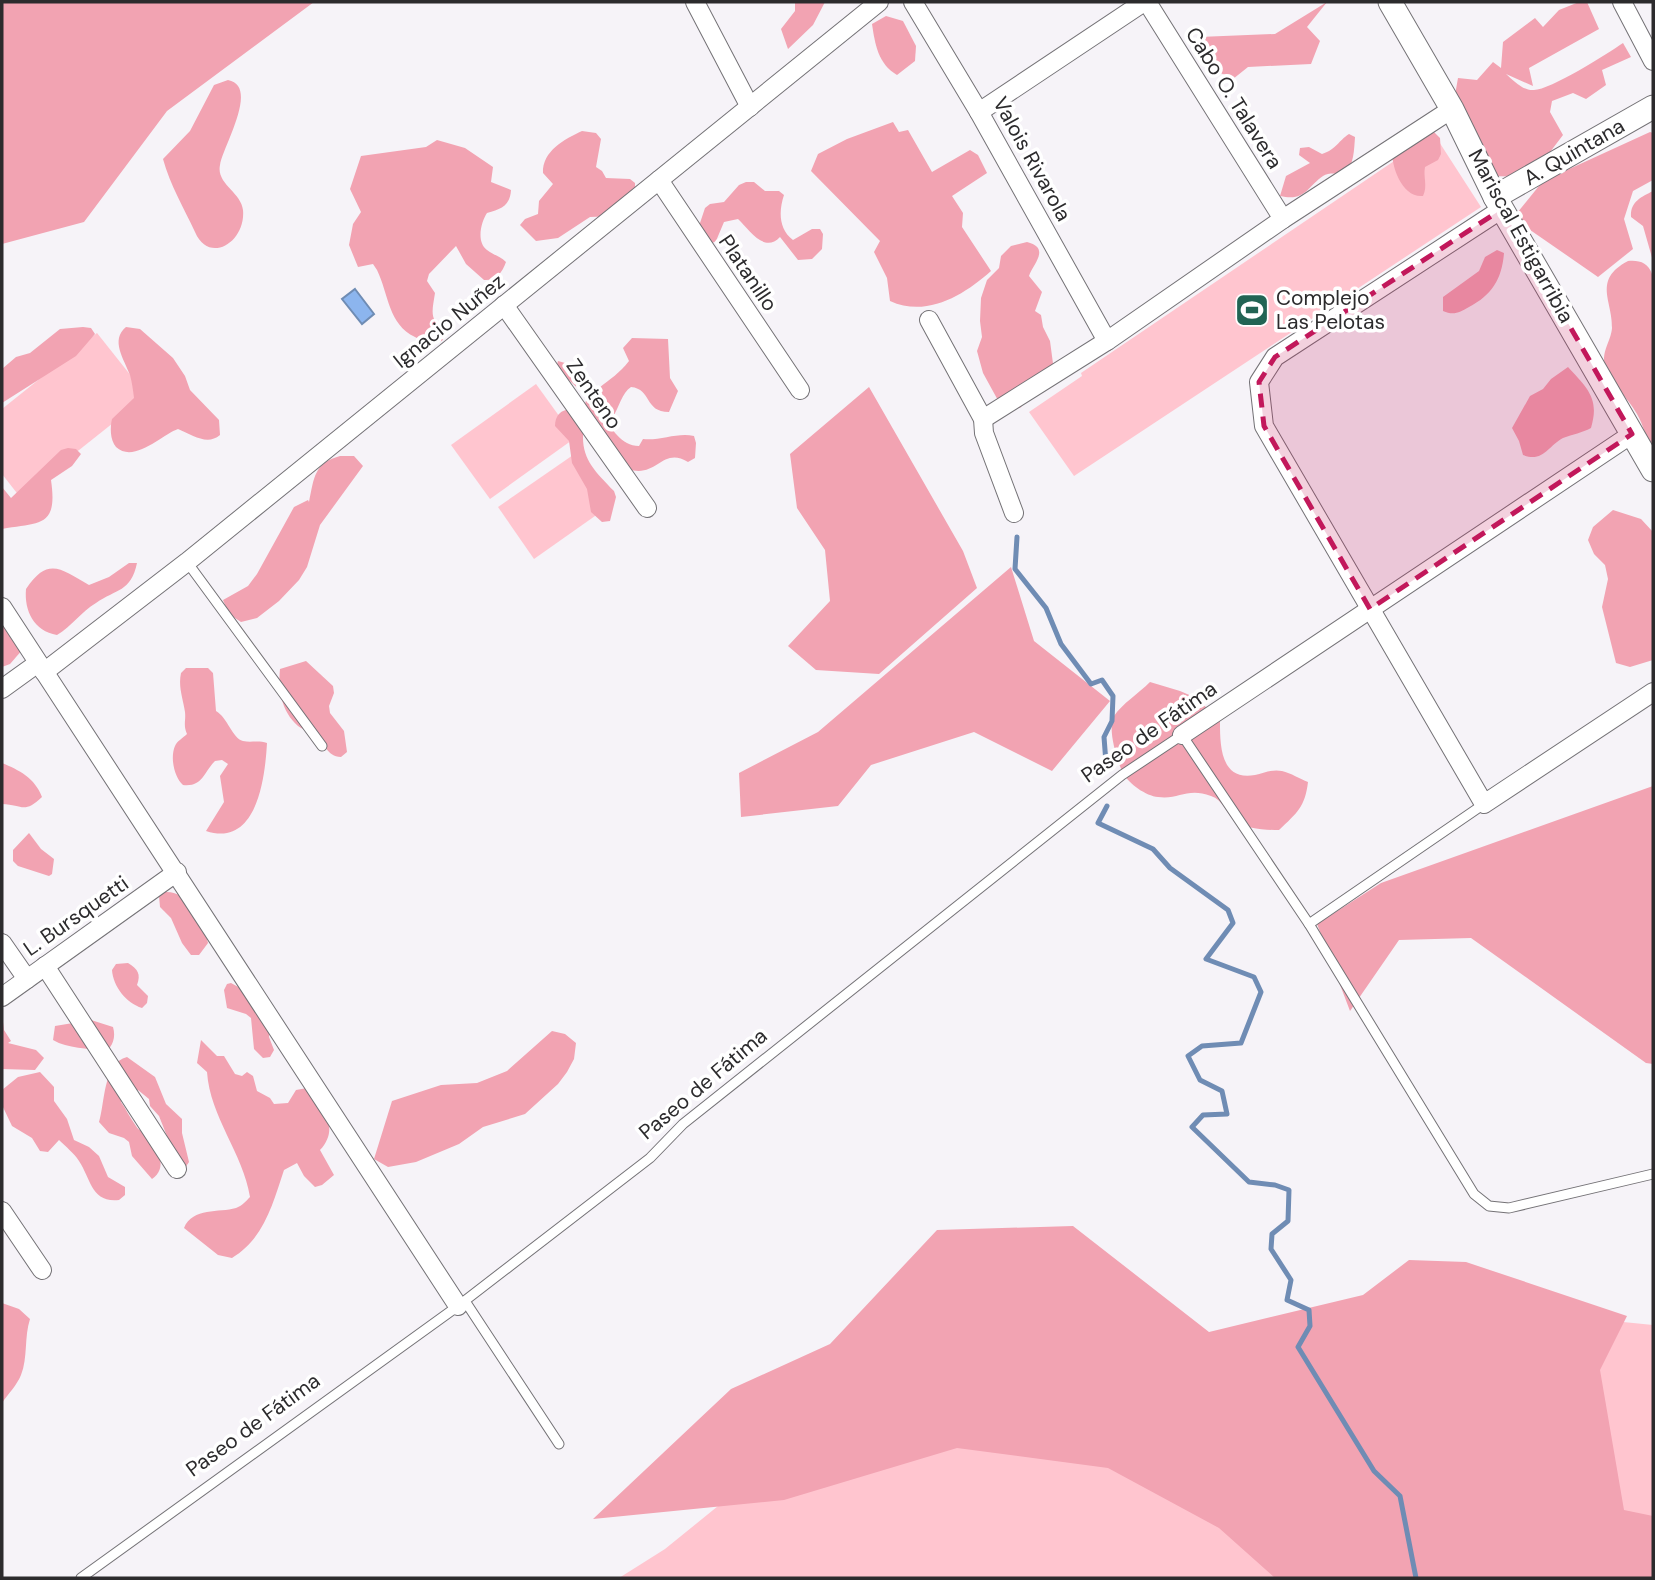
<svg xmlns="http://www.w3.org/2000/svg" width="1655" height="1580" font-family="'DM Sans',sans-serif">
  <rect width="100%" height="100%" fill="#f6f3f8"/>
  <g fill="#ffc5cf">
    <polygon points="1434,134 1481,207 1074,476 1029,412 1082,376 1081,373"/>
    <polygon points="97,333 147,396 20,497 2,474 2,409"/>
    <polygon points="536,384 575,438 490,499 451,445"/>
    <polygon points="576,453 612,504 534,559 498,507"/>
    <polygon points="1443,1304 1653,1325 1653,1578 619,1578 665,1549 807,1434 1191,1352"/>
  </g>
  <g fill="#f2a3b2">
    <polygon points="2,2 314,2 167,111 84,222 2,244"/>
    <polygon points="795,2 825,2 813,25 788,49 781,29 795,11"/>
    <polygon points="1327,2 1307,27 1320,41 1311,64 1248,67 1233,79 1210,68 1199,37 1275,34"/>
    <path d="M1579 2H1587L1599 29 1529 68 1533 86 1506 74C1514 81 1523 91 1534 90 1550 90 1607 54 1623 43L1631 57 1602 70 1606 85 1586 99 1573 93 1552 101 1550 112 1563 135 1544 160 1522 177 1494 176 1455 95 1458 78 1477 80 1493 62 1501 68 1503 42 1535 18 1543 27 1559 10Z"/>
    <path d="M886 16 903 21 916 46 915 61 897 75C878 64 875 44 872 24Z"/>
    <path d="M228 80C260 86 223 146 220 165 216 184 241 192 243 210 246 242 209 265 195 232 184 208 170 185 163 159L190 131 214 85Z"/>
    <path d="M893 122 899 132 908 130 932 172 970 150 978 155 987 173 952 196 963 213 962 227 991 271C964 295 927 318 890 301L887 278 874 252 880 241 811 171 818 154 847 139Z"/>
    <path d="M1430 128 1440 138 1441 154 1438 160 1425 167C1423 177 1428 186 1423 196 1402 198 1391 166 1392 149Z"/>
    <path d="M582 131 596 133 601 139 596 167 602 171 606 178 630 179 635 183V192L615 216 590 217 558 238 536 241 520 225 525 219 538 214 539 201 553 184 543 173C542 151 565 139 582 131Z"/>
    <polygon points="1650,132 1653,133 1653,180 1633,191 1624,219 1633,249 1598,277 1513,218 1543,181"/>
    <path d="M1349 134 1355 137C1354 151 1354 164 1345 174 1338 174 1329 172 1323 176 1307 187 1305 202 1280 196L1286 176 1310 163 1299 155 1300 148 1309 147 1322 154C1337 149 1338 141 1349 134Z"/>
    <path d="M437 140 465 148 493 167 491 182 511 190C510 206 501 209 487 213 481 222 476 242 487 250 493 255 500 256 506 262 502 273 496 281 484 280L466 264 456 246 429 274 427 281 435 293C432 313 429 318 445 334L442 341C433 343 423 342 415 337 388 324 389 295 377 270L373 264 358 267 349 245 353 224 361 212 350 189 361 156 426 147Z"/>
    <path d="M746 182H754L765 191H779L784 195C779 210 778 229 793 240L812 229H820L823 234 822 249 812 259 798 260 780 237C764 254 749 229 738 219L724 222 716 241 709 245 698 229 705 208 710 204 724 202 739 185Z"/>
    <path d="M1653 191V261L1643 226 1631 217C1630 202 1641 197 1653 191Z"/>
    <path d="M1027 242C1051 248 1033 264 1029 276L1042 292 1035 311 1041 315 1043 327 1050 341 1054 371 1020 408 1000 404 983 373 977 351 982 337 980 321 981 298 987 280 999 268 1001 256 1011 246Z"/>
    <path d="M1497 250 1504 253C1502 279 1492 295 1469 307 1460 312 1454 316 1443 311V297L1479 271 1485 257Z"/>
    <path d="M1628 261C1640 260 1648 263 1652 274L1653 448C1645 437 1644 426 1637 414 1627 396 1611 385 1605 365 1601 352 1611 341 1612 328 1613 301 1592 280 1628 261Z"/>
    <polygon points="83,327 91,328 95,334 76,356 2,403 2,369 16,357 30,353 60,329"/>
    <path d="M126 327 140 329 173 358 185 376 190 390 219 420 220 435C207 446 193 435 178 429 163 434 134 464 116 447 110 440 110 427 112 419L134 398C133 390 132 382 130 375 124 359 110 340 126 327Z"/>
    <path d="M632 338 668 339 670 378 678 391 669 412C644 412 652 389 631 387 622 393 619 407 613 417L602 416C612 428 621 446 639 446L643 439C660 441 678 432 694 436L696 443 695 458 688 462C662 446 657 479 628 469L597 421H589L584 425C579 457 593 469 614 491L616 497 610 521 602 522 591 512 587 489 572 463 569 441 555 426C556 406 571 411 585 404L587 397 556 368 558 361 565 363 585 387 599 388C611 378 619 374 629 361L623 348Z"/>
    <path d="M1568 367C1587 388 1600 398 1591 428 1582 433 1573 434 1563 438 1548 446 1543 463 1523 455L1519 441 1512 428 1530 396 1543 389 1551 379Z"/>
    <polygon points="869,387 963,551 977,588 879,674 816,670 788,646 830,601 825,550 797,508 790,454"/>
    <path d="M68 448 76 449 81 454 72 466 51 480C58 528 40 522 2 529V487L11 498 61 450Z"/>
    <path d="M340 456H354L363 466 320 525 307 567 299 580 279 601 257 618 241 622 229 614 223 600 248 586 257 574 294 507 308 500 309 502C314 478 314 463 340 456Z"/>
    <polygon points="1613,510 1641,519 1653,532 1653,660 1630,667 1616,663 1602,607 1608,579 1605,565 1594,554 1588,540 1593,527"/>
    <path d="M129 563H137C131 592 116 589 96 603 81 612 72 626 57 635 34 631 24 611 26 589 48 556 61 569 89 585L109 577Z"/>
    <polygon points="1011,567 1034,641 1110,701 1052,771 974,732 871,765 838,806 741,817 739,773 818,732"/>
    <path d="M2 622C17 622 30 622 30 641L10 664 2 667Z"/>
    <path d="M306 661 333 686 334 693 329 706 330 713 344 731 347 752 341 757C326 756 327 745 317 737 311 732 304 730 298 726 281 711 278 689 280 669Z"/>
    <path d="M186 668H208L213 673 216 711C228 718 232 738 243 741 251 743 258 740 267 743 265 778 257 848 206 831L224 802 220 776 228 764 222 760 215 761C203 773 203 787 183 785 174 777 170 757 175 746 177 741 183 738 187 734 183 725 186 721 185 712 183 698 178 687 181 673Z"/>
    <path d="M1150 682 1180 691 1194 697 1220 719C1220 742 1219 782 1255 775 1264 773 1272 769 1282 771 1291 773 1300 779 1308 782 1305 807 1297 813 1279 830 1266 830 1243 829 1233 819 1225 811 1223 800 1211 796 1187 787 1179 800 1158 797 1146 796 1129 784 1123 773 1117 761 1107 728 1114 716 1122 704 1139 693 1150 682Z"/>
    <path d="M2 763C19 770 35 778 42 797 24 814 23 805 2 804Z"/>
    <polygon points="1653,786 1653,1064 1646,1063 1471,938 1399,940 1350,1011 1317,924 1381,883"/>
    <polygon points="29,833 41,849 54,859 52,874 49,876 18,866 13,861 13,850"/>
    <path d="M165 892C190 891 199 919 207 939L208 943 199 955H191L182 943 171 918 160 907 159 896Z"/>
    <path d="M128 963C138 969 141 974 137 985L148 996 147 1003 142 1008C126 1003 113 986 112 970L116 964Z"/>
    <polygon points="231,983 242,989 270,1026 269,1037 274,1050 270,1057 263,1058 254,1049 251,1018 246,1014 227,1008 224,990 227,984"/>
    <polygon points="2,1014 4,1030 11,1041 8,1043 36,1050 44,1058 35,1070 2,1069"/>
    <path d="M91 1020 113 1027C116 1037 113 1047 104 1053 88 1047 68 1049 53 1040L55 1026Z"/>
    <polygon points="552,1031 565,1034 576,1043 574,1059 567,1072 558,1084 525,1114 483,1127 459,1144 416,1162 388,1167 374,1159 392,1101 441,1085 477,1083 507,1071"/>
    <path d="M201 1040 217 1056H224L235 1074 242 1076 247 1072 253 1076 257 1091 270 1098 274 1104 288 1103 296 1090 307 1088C322 1107 341 1127 320 1150L334 1175 322 1185 315 1187 304 1176 297 1163 284 1170C273 1203 264 1239 232 1258L218 1255 184 1228C193 1207 219 1213 236 1208 242 1206 246 1201 250 1197 243 1153 210 1117 207 1072L197 1063Z"/>
    <path d="M127 1057 155 1077 166 1104 182 1119V1133L189 1162 185 1168 178 1164 159 1116 150 1106 149 1099 138 1090 124 1094 121 1102C126 1109 130 1118 136 1126 139 1131 144 1132 148 1137 159 1148 168 1169 152 1179L132 1156 129 1142 124 1138 109 1133 99 1122C105 1103 103 1063 127 1057Z"/>
    <path d="M40 1072 54 1087V1101L67 1119 74 1140 89 1147 99 1156 108 1177 125 1187V1195L119 1200C91 1203 91 1179 79 1161 74 1153 66 1147 59 1140L48 1152 40 1151 32 1138 12 1126 2 1105V1090L18 1077Z"/>
    <polygon points="1073,1226 1209,1332 1363,1295 1409,1260 1466,1262 1627,1316 1600,1370 1624,1510 1653,1516 1653,1578 1275,1578 1219,1528 1108,1468 957,1448 784,1500 593,1519 731,1389 830,1344 937,1230"/>
    <path d="M2 1303 19 1309 30 1319C24 1337 28 1358 21 1375 17 1385 8 1394 2 1403Z"/>
  </g>
  <polygon fill="#8cb5ee" stroke="#6f8cb4" stroke-width="2" points="355,289 374,314 362,324 342,299"/>
  <g fill="none" stroke-linecap="round" stroke-linejoin="round">
    <g stroke="#6f8cb4" stroke-width="5">
      <polyline points="1017,537 1015,569 1046,608 1061,644 1091,684 1102,680 1113,696 1112,721 1104,737 1106,763"/>
      <polyline points="1107,806 1098,823 1153,849 1170,868 1228,910 1233,923 1206,959 1254,977 1261,992 1241,1043 1202,1046 1188,1056 1200,1080 1222,1091 1227,1114 1203,1115 1192,1127 1249,1182 1275,1185 1289,1190 1288,1221 1272,1234 1271,1249 1291,1280 1287,1300 1309,1310 1310,1326 1298,1347 1374,1471 1400,1496 1416,1578"/>
    </g>
    <g stroke="#747276" stroke-width="11">
      <g id="service">
        <polyline points="187,562 322,746"/>
        <polyline points="1309,924 1484,804"/>
        <polyline points="465,1301 559,1444"/>
        <polyline points="81,1578 458,1306 650,1158 683,1124 1122,775 1182,735 1309,924 1474,1194 1489,1206 1509,1208 1653,1174"/>
      </g>
    </g>
    <g stroke="#747276" stroke-width="20">
      <g id="minor">
        <polyline points="695,2 750,107"/>
        <polyline points="913,2 979,112 1107,341"/>
        <polyline points="1147,2 1283,219"/>
        <polyline points="1622,2 1653,61"/>
        <polyline points="979,112 1144,2"/>
        <polyline points="659,180 800,390"/>
        <polyline points="1502,209 1275,357 1259,382 1264,426 1484,804 1653,692"/>
        <polyline points="504,305 647,508"/>
        <polyline points="929,320 983,419 984,433 1014,513"/>
        <polyline points="983,419 1107,341 1283,219 1452,109"/>
        <polyline points="2,607 458,1306"/>
        <polyline points="44,672 187,562 879,2"/>
        <polyline points="2,689 38,663"/>
        <polyline points="1182,735 1632,434"/>
        <polyline points="2,943 27,979"/>
        <polyline points="45,966 177,1169"/>
        <polyline points="2,997 177,872"/>
        <polyline points="2,1211 42,1270"/>
      </g>
    </g>
    <g stroke="#747276" stroke-width="25">
      <g id="tertiary">
        <polyline points="1390,2 1452,109 1495,197 1653,470"/>
        <polyline points="1495,197 1653,107"/>
      </g>
    </g>
    <use href="#service" stroke="#fff" stroke-width="9"/>
    <use href="#minor" stroke="#fff" stroke-width="18"/>
    <use href="#tertiary" stroke="#fff" stroke-width="23"/>
  </g>
  <path fill="#c2185b" fill-opacity="0.2" stroke="#c2185b" stroke-width="5" stroke-dasharray="14 9" stroke-linejoin="round" d="M1502 209 1632 434 1370 609 1264 426 1259 382 1275 357Z"/>
  <defs>
    <g id="stadium-square" transform="scale(1.75)"><rect x="-9" y="-9" width="18" height="18" rx="4" fill="#226454" stroke="#fff"/><path d="M0-5a6.5 5 0 1 0 0 10a6.5 5 0 1 0 0-10ZM-3.5-1.8h7v3.6h-7Z" fill="#fff"/></g>
  </defs>
  <g fill-rule="evenodd">
    <use href="#stadium-square" x="1252" y="310"/>
  </g>
  <g text-anchor="middle" dominant-baseline="central" stroke-width="7" stroke-linejoin="round" paint-order="stroke">
    <g font-size="21" fill="#2c2b2d" stroke="#fff">
      <text transform="translate(1234 98) rotate(58)">Cabo O. Talavera</text>
      <text transform="translate(1574 152) rotate(-30)">A. Quintana</text>
      <text transform="translate(1032 159) rotate(61)">Valois Rivarola</text>
      <text transform="translate(1521 236) rotate(61)">Mariscal Estigarribia</text>
      <text transform="translate(748 273) rotate(56)">Platanillo</text>
      <text transform="translate(449 321) rotate(-39)">Ignacio Nuñez</text>
      <text transform="translate(594 394) rotate(55)">Zenteno</text>
      <text transform="translate(1149 732) rotate(-35)">Paseo de Fátima</text>
      <text transform="translate(76 916) rotate(-35)">L. Bursquetti</text>
      <text transform="translate(703 1084) rotate(-40)">Paseo de Fátima</text>
      <text transform="translate(253 1425) rotate(-36)">Paseo de Fátima</text>
    </g>
    <g font-size="21" fill="#2c2b2d" stroke="#fff" text-anchor="start">
      <text x="1276" y="298">Complejo<tspan x="1276" dy="24">Las Pelotas</tspan></text>
    </g>
  </g>
  <rect width="1655" height="1580" fill="none" stroke="#2c2b2d" stroke-width="7"/>
</svg>
